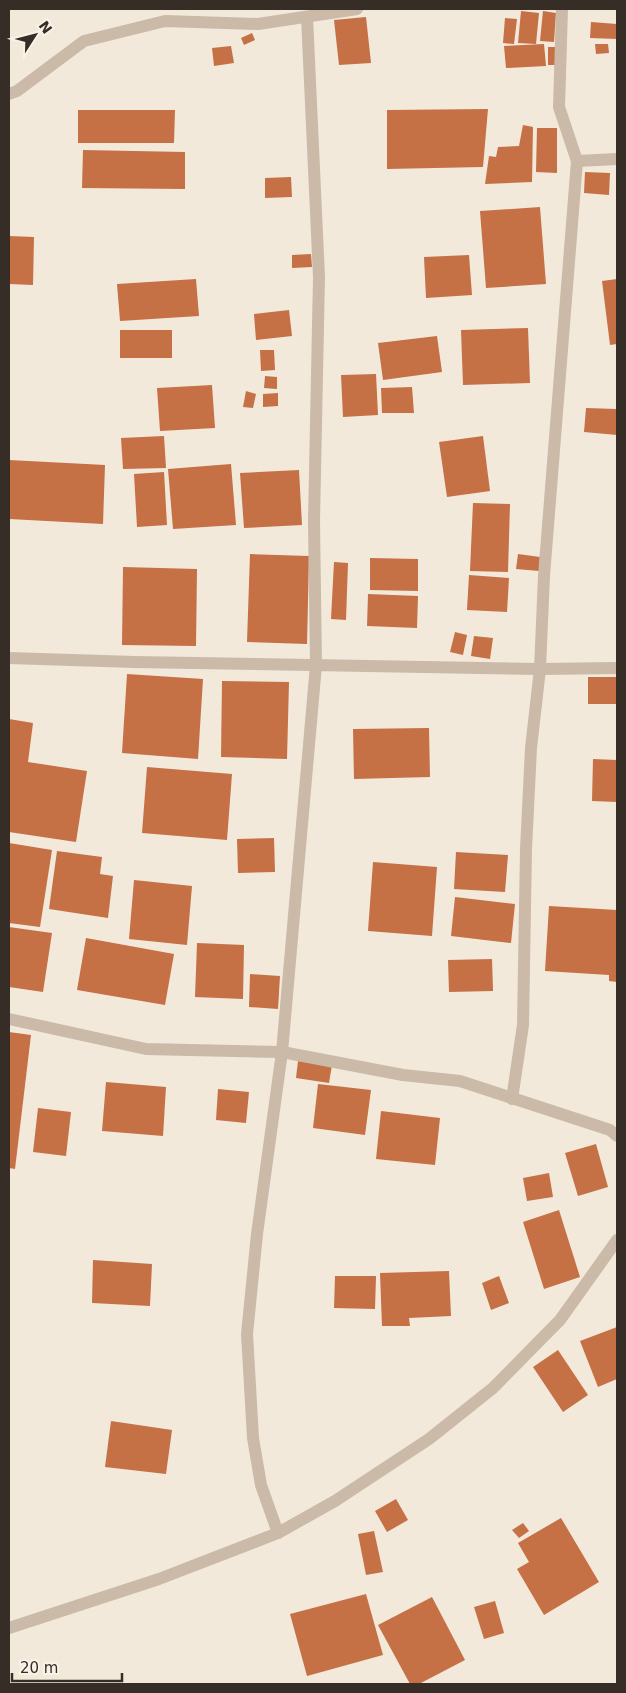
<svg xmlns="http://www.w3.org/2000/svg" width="626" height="1693" font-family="'DejaVu Sans',sans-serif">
  <rect width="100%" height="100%" fill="#f2e9db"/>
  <g fill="#c67045">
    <polygon points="521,11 539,13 536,44 518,43"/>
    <polygon points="543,11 556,13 554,42 540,41"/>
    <polygon points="366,17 371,63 339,65 334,20"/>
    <polygon points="505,18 517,19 514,44 503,43"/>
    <polygon points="591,22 617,24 617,39 590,38"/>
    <polygon points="252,33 255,40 244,45 241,38"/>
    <polygon points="544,44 546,66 506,68 504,46"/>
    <polygon points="595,44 608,44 609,53 596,54"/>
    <polygon points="231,46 234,63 214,66 212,48"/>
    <polygon points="548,47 557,47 558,65 548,65"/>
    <polygon points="488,109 483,167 387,169 387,110"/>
    <polygon points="78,110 175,110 174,143 78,143"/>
    <polygon points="523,125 533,127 532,182 485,184 489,156 496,157 498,147 519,146"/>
    <polygon points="537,128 557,128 557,173 536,172"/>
    <polygon points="83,150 185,152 185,189 82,188"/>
    <polygon points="585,172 610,173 609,195 584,193"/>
    <polygon points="291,177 292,197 265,198 265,178"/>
    <polygon points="540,207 546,284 486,288 480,211"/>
    <polygon points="9,236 34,237 33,285 9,284"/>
    <polygon points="311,254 312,267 292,268 292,255"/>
    <polygon points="469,255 472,295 426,298 424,257"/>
    <polygon points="196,279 199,316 120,321 117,284"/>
    <polygon points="617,279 617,344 610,345 602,281"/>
    <polygon points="289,310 292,336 256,340 254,314"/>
    <polygon points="528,328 530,383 463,385 461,330"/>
    <rect x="120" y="330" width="52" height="28"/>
    <polygon points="437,336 442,372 383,380 378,343"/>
    <polygon points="260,350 274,350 275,370 261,371"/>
    <polygon points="376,374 378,415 343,417 341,375"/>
    <polygon points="265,376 277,377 277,389 264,388"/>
    <polygon points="212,385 215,428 160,431 157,388"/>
    <polygon points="412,387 414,413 382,413 381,388"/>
    <polygon points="246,391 256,394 253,408 243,407"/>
    <polygon points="278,393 278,406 263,407 263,394"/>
    <polygon points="586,408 617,409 617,435 584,432"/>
    <polygon points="164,436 166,468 123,469 121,438"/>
    <polygon points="483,436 490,491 447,497 439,442"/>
    <polygon points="9,460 105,465 103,524 9,519"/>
    <polygon points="231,464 236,525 173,529 168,469"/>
    <polygon points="299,470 302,525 244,528 240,473"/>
    <polygon points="164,472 167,525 137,527 134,474"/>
    <polygon points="473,503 510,504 508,572 470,571"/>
    <polygon points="250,554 309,556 307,644 247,642"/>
    <polygon points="518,554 540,557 539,571 516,569"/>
    <polygon points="370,558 418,559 418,591 370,590"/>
    <polygon points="334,562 348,563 346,620 331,619"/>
    <polygon points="123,567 197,569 196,646 122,645"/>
    <polygon points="469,575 509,578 507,612 467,610"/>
    <polygon points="368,594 418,596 417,628 367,626"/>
    <polygon points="455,632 467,635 463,655 450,652"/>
    <polygon points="474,636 493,638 490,659 471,656"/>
    <polygon points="127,674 203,679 198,759 122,753"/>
    <rect x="588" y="677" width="29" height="27"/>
    <polygon points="222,681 289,682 287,759 221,757"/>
    <polygon points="9,719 33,723 28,762 87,771 76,842 9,832"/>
    <polygon points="429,728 430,777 354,779 353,729"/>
    <polygon points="593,759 617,760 617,802 592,801"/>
    <polygon points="147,767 232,774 227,840 142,833"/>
    <polygon points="274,838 275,872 238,873 237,839"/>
    <polygon points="9,843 52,850 40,927 9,923"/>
    <polygon points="57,851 102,857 100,874 113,876 108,918 49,909"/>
    <polygon points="456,852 508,855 505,892 454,889"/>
    <polygon points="373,862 437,867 432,936 368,931"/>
    <polygon points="134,880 192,886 187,945 129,939"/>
    <polygon points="455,897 515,904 511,943 451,936"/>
    <polygon points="549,906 617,910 617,982 609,981 609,975 545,971"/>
    <polygon points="9,927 52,933 43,992 9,987"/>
    <polygon points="86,938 174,954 165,1005 77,990"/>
    <polygon points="197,943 244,945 243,999 195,997"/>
    <polygon points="492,959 493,991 449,992 448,960"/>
    <polygon points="250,974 280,976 278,1009 249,1007"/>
    <polygon points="9,1032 31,1035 15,1169 9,1168"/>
    <polygon points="298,1061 332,1065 329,1083 296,1078"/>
    <polygon points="106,1082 166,1087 163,1136 102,1131"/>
    <polygon points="318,1084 371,1090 365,1135 313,1128"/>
    <polygon points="218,1089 249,1092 246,1123 216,1120"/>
    <polygon points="38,1108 71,1112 66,1156 33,1152"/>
    <polygon points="381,1111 440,1118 435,1165 376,1159"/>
    <polygon points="596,1144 608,1187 578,1196 565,1153"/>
    <polygon points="549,1173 553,1197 527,1201 523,1178"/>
    <polygon points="559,1210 580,1277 544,1289 523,1222"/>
    <polygon points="93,1260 152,1264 150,1306 92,1303"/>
    <polygon points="449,1271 451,1316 409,1318 410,1326 382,1326 380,1273"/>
    <polygon points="335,1276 376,1276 375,1309 334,1308"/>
    <polygon points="499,1276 509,1303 491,1310 482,1283"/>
    <polygon points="617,1327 617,1379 598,1387 580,1341"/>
    <polygon points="558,1350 588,1395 563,1412 533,1367"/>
    <polygon points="111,1421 172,1430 166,1474 105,1467"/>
    <polygon points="396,1499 408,1520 387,1532 375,1511"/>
    <polygon points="561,1518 599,1582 544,1615 517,1569 529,1562 518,1543"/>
    <polygon points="523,1523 529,1531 519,1538 512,1530"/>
    <polygon points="374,1531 383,1572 366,1575 358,1534"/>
    <polygon points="366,1594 383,1655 307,1676 290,1614"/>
    <polygon points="432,1597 465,1660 419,1684 410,1684 378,1625"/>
    <polygon points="495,1601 504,1633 484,1639 474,1607"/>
  </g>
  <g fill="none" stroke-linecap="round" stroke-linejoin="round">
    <g stroke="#cabaa7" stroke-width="12">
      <polyline points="9,94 17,91 84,41 165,21 258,24 357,9"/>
      <polyline points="577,161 617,159"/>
      <polyline points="9,658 134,662 540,669 617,668"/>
      <polyline points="9,1019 146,1049 282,1052 403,1075 460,1081 610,1130 617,1136"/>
      <polyline points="512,1099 523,1025 526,849 531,748 540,669 544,576 577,161 559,107 562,9"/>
      <polyline points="278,1533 261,1485 253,1438 247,1334 257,1234 282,1052 316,665 314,521 319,277 307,17"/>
      <polyline points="9,1628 159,1579 278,1533 335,1501 429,1439 493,1388 560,1320 617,1240"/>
    </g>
  </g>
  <rect width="626" height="1693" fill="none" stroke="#362d27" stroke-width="20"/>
  <g transform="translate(35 35) rotate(54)" stroke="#f9f3e7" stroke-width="4" paint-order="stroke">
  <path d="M0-4L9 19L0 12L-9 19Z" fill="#362d27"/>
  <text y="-8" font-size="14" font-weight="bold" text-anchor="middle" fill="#362d27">N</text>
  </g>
  <path d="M12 1673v8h110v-8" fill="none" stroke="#362d27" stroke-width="2.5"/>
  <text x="20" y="1673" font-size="15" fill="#362d27" stroke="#f9f3e7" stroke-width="4" paint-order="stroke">20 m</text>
</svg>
